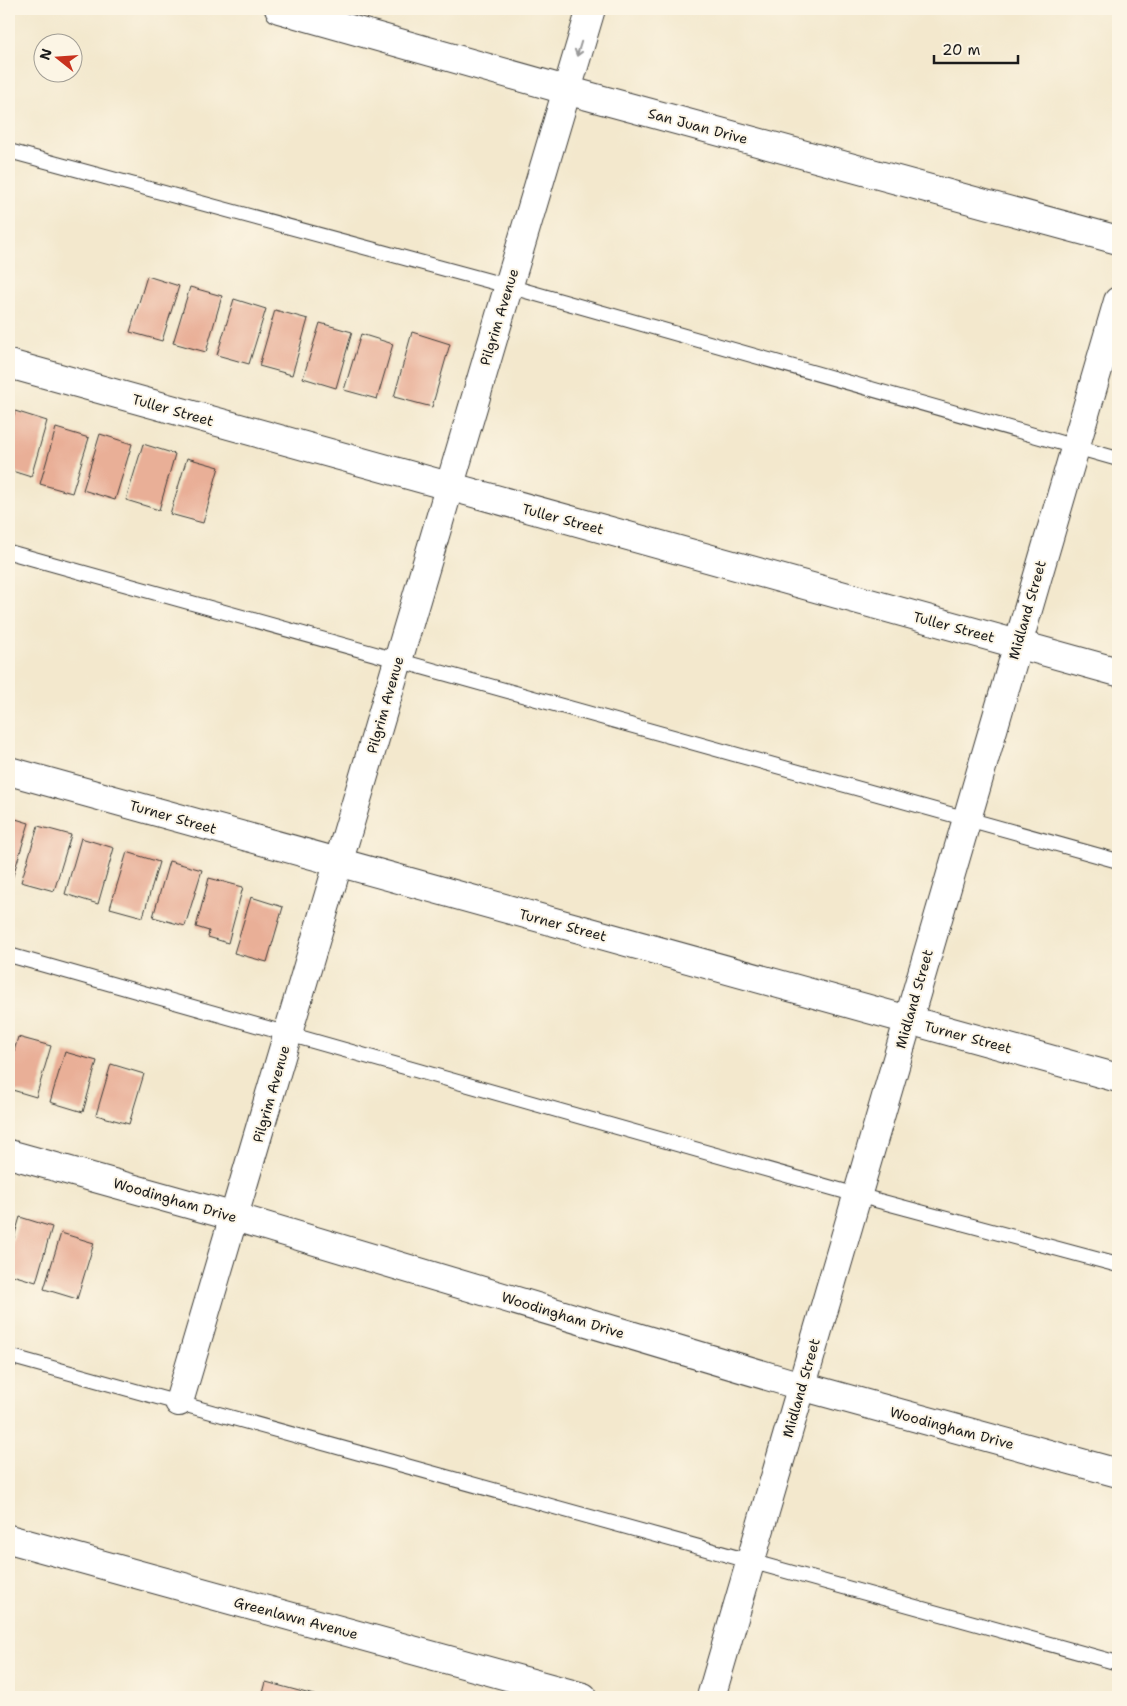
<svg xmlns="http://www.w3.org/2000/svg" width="1127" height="1706" font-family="'Shantell Sans',sans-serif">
  <rect width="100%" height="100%" fill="#fcf5e5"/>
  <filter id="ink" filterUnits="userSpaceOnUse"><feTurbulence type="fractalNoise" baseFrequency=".02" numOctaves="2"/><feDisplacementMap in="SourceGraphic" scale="10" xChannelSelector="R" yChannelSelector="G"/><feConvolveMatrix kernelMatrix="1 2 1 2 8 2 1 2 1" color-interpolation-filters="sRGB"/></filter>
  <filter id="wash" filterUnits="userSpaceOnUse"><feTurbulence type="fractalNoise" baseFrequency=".0096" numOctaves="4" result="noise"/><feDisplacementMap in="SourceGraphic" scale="20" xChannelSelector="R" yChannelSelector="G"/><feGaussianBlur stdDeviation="1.12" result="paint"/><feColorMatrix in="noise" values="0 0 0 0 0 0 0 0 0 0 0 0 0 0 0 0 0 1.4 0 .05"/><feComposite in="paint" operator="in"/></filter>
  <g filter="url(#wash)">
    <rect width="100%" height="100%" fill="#f3e8cd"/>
    <g id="blocks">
      <g fill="#e9af97">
        <polygon points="147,276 179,286 162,341 130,332"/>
        <polygon points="190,287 222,296 206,352 173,343"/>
        <polygon points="234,299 266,309 249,364 217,355"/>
        <polygon points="275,310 308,319 292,375 259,366"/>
        <polygon points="320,323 352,332 336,388 303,378"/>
        <polygon points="412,332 450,344 432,407 394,397"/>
        <polygon points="361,334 393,344 377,399 344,390"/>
        <polygon points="15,411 47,421 31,477 9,470 9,431"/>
        <polygon points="56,428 89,438 72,493 40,484"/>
        <polygon points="100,434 132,444 115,500 83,490"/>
        <polygon points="143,444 175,454 159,510 126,500"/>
        <polygon points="187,458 219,467 203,523 170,514"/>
        <polygon points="9,817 29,823 12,879 9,878"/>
        <polygon points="38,826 71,835 54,891 21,882"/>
        <polygon points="81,838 114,848 98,904 65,894"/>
        <polygon points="127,852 159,862 143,917 110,908"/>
        <polygon points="169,861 202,870 185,926 153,917"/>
        <polygon points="209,878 243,887 228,943 208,937 209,931 196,927"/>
        <polygon points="251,897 283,907 267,962 234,953"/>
        <polygon points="18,1037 51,1046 36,1097 9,1089 9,1069"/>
        <polygon points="65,1052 97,1061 83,1112 50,1102"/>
        <polygon points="111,1064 144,1074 129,1124 96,1115"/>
        <polygon points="20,1217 52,1227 36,1282 9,1274 9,1254"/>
        <polygon points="61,1233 94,1243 77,1299 44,1289"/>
        <polygon points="266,1682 321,1697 262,1697"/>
      </g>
    </g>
  </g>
  <g filter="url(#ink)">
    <use href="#blocks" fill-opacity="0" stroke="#3c3b37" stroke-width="1"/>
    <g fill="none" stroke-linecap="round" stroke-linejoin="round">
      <g stroke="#3c3b37" stroke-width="16">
        <g id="lane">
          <polyline points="9,151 508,286 1118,459"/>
          <polyline points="9,552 1118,861"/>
          <polyline points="9,955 857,1195 1118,1265"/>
          <polyline points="9,1356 1118,1663"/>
        </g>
      </g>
      <g stroke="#3c3b37" stroke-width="30">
        <g id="street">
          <polyline points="279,9 566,90 1118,240"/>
          <polyline points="9,364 1118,672"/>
          <polyline points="9,771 1118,1078"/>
          <polyline points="9,1154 235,1217 801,1386 1118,1473"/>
          <path d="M179 1402C319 939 452 473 591 9"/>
          <polyline points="711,1697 1118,301"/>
        </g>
      </g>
      <g stroke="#3c3b37" stroke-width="30">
        <polyline id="secondary" points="9,1539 583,1697"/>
      </g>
      <use href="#lane" stroke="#fff" stroke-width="14"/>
      <use href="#street" stroke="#fff" stroke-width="28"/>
      <use href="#secondary" stroke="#fff" stroke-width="28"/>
    </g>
    <defs><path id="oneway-shaft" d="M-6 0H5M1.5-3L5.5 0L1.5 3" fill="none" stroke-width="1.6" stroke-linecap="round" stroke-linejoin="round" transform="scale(1.25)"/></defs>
    <use stroke="#999" href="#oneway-shaft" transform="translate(579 49) rotate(107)"/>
  </g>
  <g text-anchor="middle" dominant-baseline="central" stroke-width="4" stroke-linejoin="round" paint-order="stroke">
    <g font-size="14" fill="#1c1c1c" stroke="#fcf5e5">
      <text transform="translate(698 126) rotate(15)">San Juan Drive</text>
      <text transform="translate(499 317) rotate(-73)">Pilgrim Avenue</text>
      <text transform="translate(173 410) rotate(16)">Tuller Street</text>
      <text transform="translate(563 519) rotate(15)">Tuller Street</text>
      <text transform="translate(1027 610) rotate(-74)">Midland Street</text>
      <text transform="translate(954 627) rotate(15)">Tuller Street</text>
      <text transform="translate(385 705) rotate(-74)">Pilgrim Avenue</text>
      <text transform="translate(173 817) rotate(16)">Turner Street</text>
      <text transform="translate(563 925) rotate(15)">Turner Street</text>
      <text transform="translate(914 999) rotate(-74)">Midland Street</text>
      <text transform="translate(968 1037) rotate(15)">Turner Street</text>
      <text transform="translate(271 1094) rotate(-74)">Pilgrim Avenue</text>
      <text transform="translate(175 1200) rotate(16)">Woodingham Drive</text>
      <text transform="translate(563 1315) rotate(17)">Woodingham Drive</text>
      <text transform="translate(801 1388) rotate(-74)">Midland Street</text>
      <text transform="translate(952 1428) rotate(15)">Woodingham Drive</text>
      <text transform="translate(296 1618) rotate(15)">Greenlawn Avenue</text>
    </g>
  </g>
  <rect width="1127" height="1706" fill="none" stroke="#fcf5e5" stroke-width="30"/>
  <g transform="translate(58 58) rotate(287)"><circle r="24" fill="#fcf5e5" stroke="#a29e95"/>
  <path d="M0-4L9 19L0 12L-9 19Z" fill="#c8321e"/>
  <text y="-8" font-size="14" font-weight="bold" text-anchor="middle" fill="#1c1c1c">N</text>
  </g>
  <path d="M934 55v8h84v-8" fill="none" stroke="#1c1c1c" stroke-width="2.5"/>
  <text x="942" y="55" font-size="15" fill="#1c1c1c" stroke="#fcf5e5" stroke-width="4" paint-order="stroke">20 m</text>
</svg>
